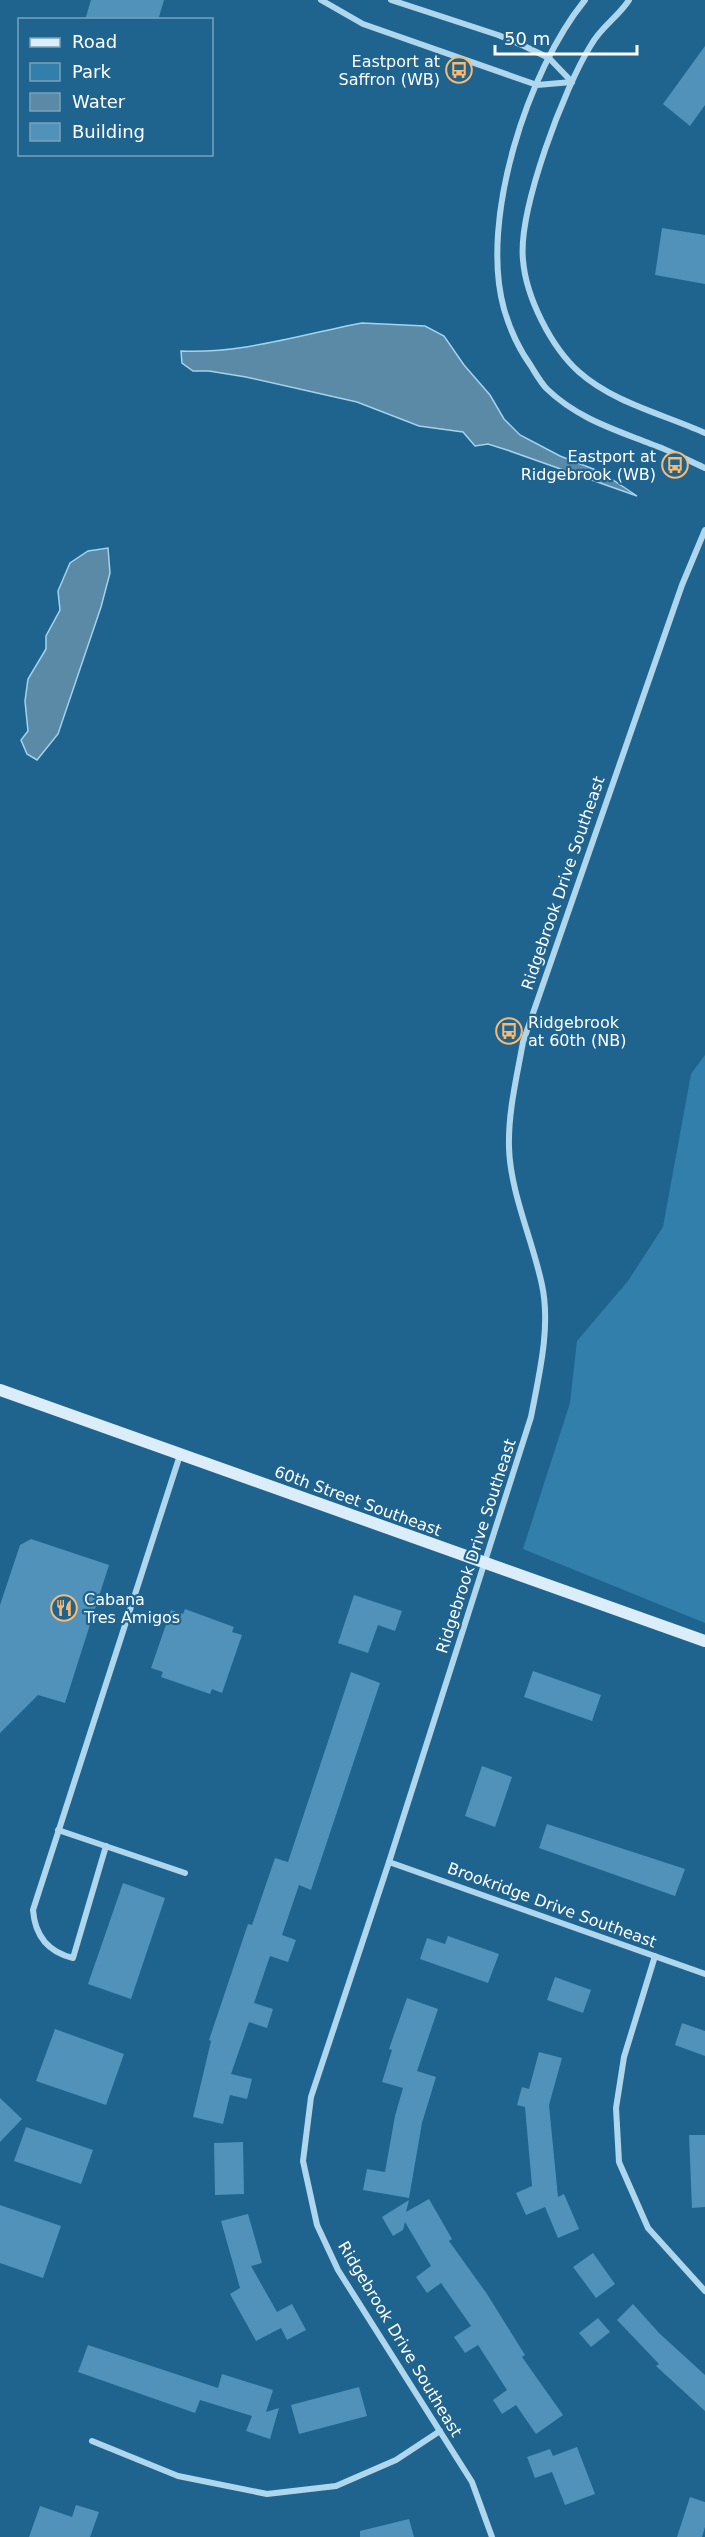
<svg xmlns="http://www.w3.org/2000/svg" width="705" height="2537" font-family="'DejaVu Sans',sans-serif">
  <rect width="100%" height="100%" fill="#1f648f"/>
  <polygon fill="#337fac" points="705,1055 705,1623 523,1549 570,1403 577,1341 628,1281 663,1227 691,1074"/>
  <g fill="#5b8aa7" stroke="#a2d3ee" stroke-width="1.5">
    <path d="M362 323 425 326 444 336 464 365 490 395 504 419 520 435 560 456 601 472 637 496 507 450 488 444 475 446 463 432 419 426 357 402 246 377 209 371H193L182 363 181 351C242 354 303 334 362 323Z"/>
    <polygon points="108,548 110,573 101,607 58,734 37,760 27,754 21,740 28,731 25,701 28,679 46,649 46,636 60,610 58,591 70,563 88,551"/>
  </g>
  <g fill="#5092b9">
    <polygon points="91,0 164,0 158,20 85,20"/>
    <polygon points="705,46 705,105 690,126 663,104"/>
    <polygon points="662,228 705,235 705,284 655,275"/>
    <polygon points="31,1539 109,1565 65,1703 38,1695 0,1733 0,1605 20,1545"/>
    <polygon points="354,1595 402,1611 395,1631 378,1625 368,1653 338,1643"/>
    <polygon points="185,1609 234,1627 232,1632 242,1635 222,1693 212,1689 210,1694 161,1677 163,1672 151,1668 171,1610 183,1614"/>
    <polygon points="533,1671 601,1695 592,1721 524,1697"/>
    <polygon points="351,1672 380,1683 311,1890 299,1885 282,1935 296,1940 288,1962 270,1956 254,2003 273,2009 267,2028 249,2022 231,2074 252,2079 247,2099 230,2095 223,2124 193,2117 211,2041 209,2040 248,1924 252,1925 275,1858 288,1862"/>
    <polygon points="482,1766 512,1777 495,1827 465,1816"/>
    <polygon points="547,1824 685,1869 675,1896 539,1848"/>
    <polygon points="123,1883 165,1898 131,1999 88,1984"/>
    <polygon points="448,1936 499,1954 488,1983 420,1959 427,1938 445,1944"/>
    <polygon points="555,1977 591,1990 583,2013 547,2000"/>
    <polygon points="407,1998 438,2009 417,2071 436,2077 422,2123 409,2198 363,2190 367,2169 385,2172 395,2116 403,2088 382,2082 392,2050 389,2049"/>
    <polygon points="682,2023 705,2031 705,2056 675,2045"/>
    <polygon points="55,2029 124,2054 106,2105 36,2081"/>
    <polygon points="539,2052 562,2058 549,2105 558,2197 564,2194 579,2229 558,2238 545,2207 526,2215 516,2193 532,2186 525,2107 517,2105 522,2087 529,2089"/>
    <polygon points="0,2098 22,2119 0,2142"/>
    <polygon points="26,2127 93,2150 81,2184 14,2161"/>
    <polygon points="689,2135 705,2135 705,2207 692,2208"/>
    <polygon points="243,2142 244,2194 215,2195 214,2143"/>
    <polygon points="429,2199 452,2239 449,2241 487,2294 525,2355 522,2357 563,2415 536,2434 516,2405 502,2414 493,2400 507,2390 478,2345 465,2353 454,2337 471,2326 441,2283 427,2293 416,2277 431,2266 405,2222 403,2230 393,2236 382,2217 409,2200 406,2212"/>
    <polygon points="0,2205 61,2226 43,2278 0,2263"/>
    <polygon points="248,2214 262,2263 251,2266 277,2312 292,2304 306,2330 287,2340 281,2328 256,2341 230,2294 240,2288 221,2221"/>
    <polygon points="593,2253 615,2284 596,2298 573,2267"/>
    <polygon points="633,2304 659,2333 705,2375 705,2411 656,2366 659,2364 617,2320"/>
    <polygon points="598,2318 610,2332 591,2347 579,2333"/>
    <polygon points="88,2345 218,2388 222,2374 273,2390 266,2412 279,2408 270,2439 246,2431 252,2416 200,2400 195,2413 78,2372"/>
    <polygon points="359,2387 367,2416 299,2434 291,2405"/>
    <polygon points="577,2447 595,2494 565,2505 552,2472 535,2478 527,2457 550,2449 553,2456"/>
    <polygon points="690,2497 705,2502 705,2527 702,2537 677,2537"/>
    <polygon points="76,2505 99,2512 90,2537 29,2537 40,2506 72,2517"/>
    <polygon points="409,2519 414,2537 360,2537 360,2531"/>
  </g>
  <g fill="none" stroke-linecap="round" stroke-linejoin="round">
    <g stroke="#aed6ed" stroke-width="6">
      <polyline points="321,0 363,24 537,85 572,82"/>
      <polyline points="391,0 498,35 524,46 549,58 572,82"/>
      <path d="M585 0C528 70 479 220 504 309 510 330 519 349 531 366 536 374 541 383 547 389 577 418 613 429 651 444 669 450 687 460 705 468"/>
      <path d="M629 0C618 17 601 27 591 45 564 88 518 210 523 260 526 297 551 347 579 372 614 403 663 414 705 433"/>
      <polyline points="58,1830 185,1873"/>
      <path d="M106 1846 73 1958C48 1952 35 1936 33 1910L180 1455"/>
      <polyline points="389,1862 705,1974"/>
      <polyline points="655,1956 624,2057 616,2108 619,2162 648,2228 705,2291"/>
      <polyline points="92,2441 178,2476 267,2494 336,2486 396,2460 440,2431"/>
      <path d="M492 2537 472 2482 338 2270 317 2225 303 2161 311 2097 389 1862 531 1417C539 1375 551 1327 542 1285 533 1241 510 1192 509 1147 508 1112 517 1076 523 1042L682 585 705 530"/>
    </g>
    <polyline stroke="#dbedf9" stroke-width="12" points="0,1390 705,1641"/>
  </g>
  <defs>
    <g id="bus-ring" transform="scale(1.35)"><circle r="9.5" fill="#1f648f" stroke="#fab96f" stroke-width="1.5"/><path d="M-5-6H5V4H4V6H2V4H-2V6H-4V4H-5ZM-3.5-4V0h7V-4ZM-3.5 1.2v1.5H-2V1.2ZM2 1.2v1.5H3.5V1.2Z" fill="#fab96f"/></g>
    <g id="restaurant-ring" transform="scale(1.35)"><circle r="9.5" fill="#1f648f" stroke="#fab96f" stroke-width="1.5"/><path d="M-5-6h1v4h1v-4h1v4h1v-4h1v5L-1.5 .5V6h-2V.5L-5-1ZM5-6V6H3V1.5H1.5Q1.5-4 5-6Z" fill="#fab96f"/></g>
  </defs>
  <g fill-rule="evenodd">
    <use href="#bus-ring" x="459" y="70"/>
    <use href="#bus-ring" x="675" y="465"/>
    <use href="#bus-ring" x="509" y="1031"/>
    <use href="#restaurant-ring" x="64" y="1608"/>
  </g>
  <g text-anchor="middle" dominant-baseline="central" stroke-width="4.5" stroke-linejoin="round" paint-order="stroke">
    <g font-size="16" fill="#fff" stroke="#1f648f" text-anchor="end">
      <text x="440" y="61">Eastport at<tspan x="440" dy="18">Saffron (WB)</tspan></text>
      <text x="656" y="456">Eastport at<tspan x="656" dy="18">Ridgebrook (WB)</tspan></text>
      <text x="528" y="1022" text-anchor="start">Ridgebrook<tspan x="528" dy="18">at 60th (NB)</tspan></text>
      <text x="84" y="1599" text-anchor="start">Cabana<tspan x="84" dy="18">Tres Amigos</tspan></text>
    </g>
    <g font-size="16" fill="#fff" stroke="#1f648f">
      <text transform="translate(563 883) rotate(-71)">Ridgebrook Drive Southeast</text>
      <text transform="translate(358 1501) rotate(20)">60th Street Southeast</text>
      <text transform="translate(476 1546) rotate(-72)">Ridgebrook Drive Southeast</text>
      <text transform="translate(552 1905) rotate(20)">Brookridge Drive Southeast</text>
      <text transform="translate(400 2339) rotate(59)">Ridgebrook Drive Southeast</text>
    </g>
  </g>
  <rect x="18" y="18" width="195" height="138" fill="#1f648f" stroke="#79a2bc" stroke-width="1.5"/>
  <rect x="30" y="38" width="30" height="9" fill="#dbedf9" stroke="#79a2bc" stroke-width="1.5"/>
  <text x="72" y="48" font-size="18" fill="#ffffff">Road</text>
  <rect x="30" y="63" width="30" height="18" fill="#337fac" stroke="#79a2bc" stroke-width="1.5"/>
  <text x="72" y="78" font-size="18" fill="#ffffff">Park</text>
  <rect x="30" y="93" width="30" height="18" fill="#5b8aa7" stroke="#79a2bc" stroke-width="1.5"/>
  <text x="72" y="108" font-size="18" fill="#ffffff">Water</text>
  <rect x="30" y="123" width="30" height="18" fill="#5092b9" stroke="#79a2bc" stroke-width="1.5"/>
  <text x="72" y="138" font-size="18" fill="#ffffff">Building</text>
  <path d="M495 45v9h142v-9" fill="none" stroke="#ffffff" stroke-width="3"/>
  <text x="504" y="45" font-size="18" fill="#ffffff" stroke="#1f648f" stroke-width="4.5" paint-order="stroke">50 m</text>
</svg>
